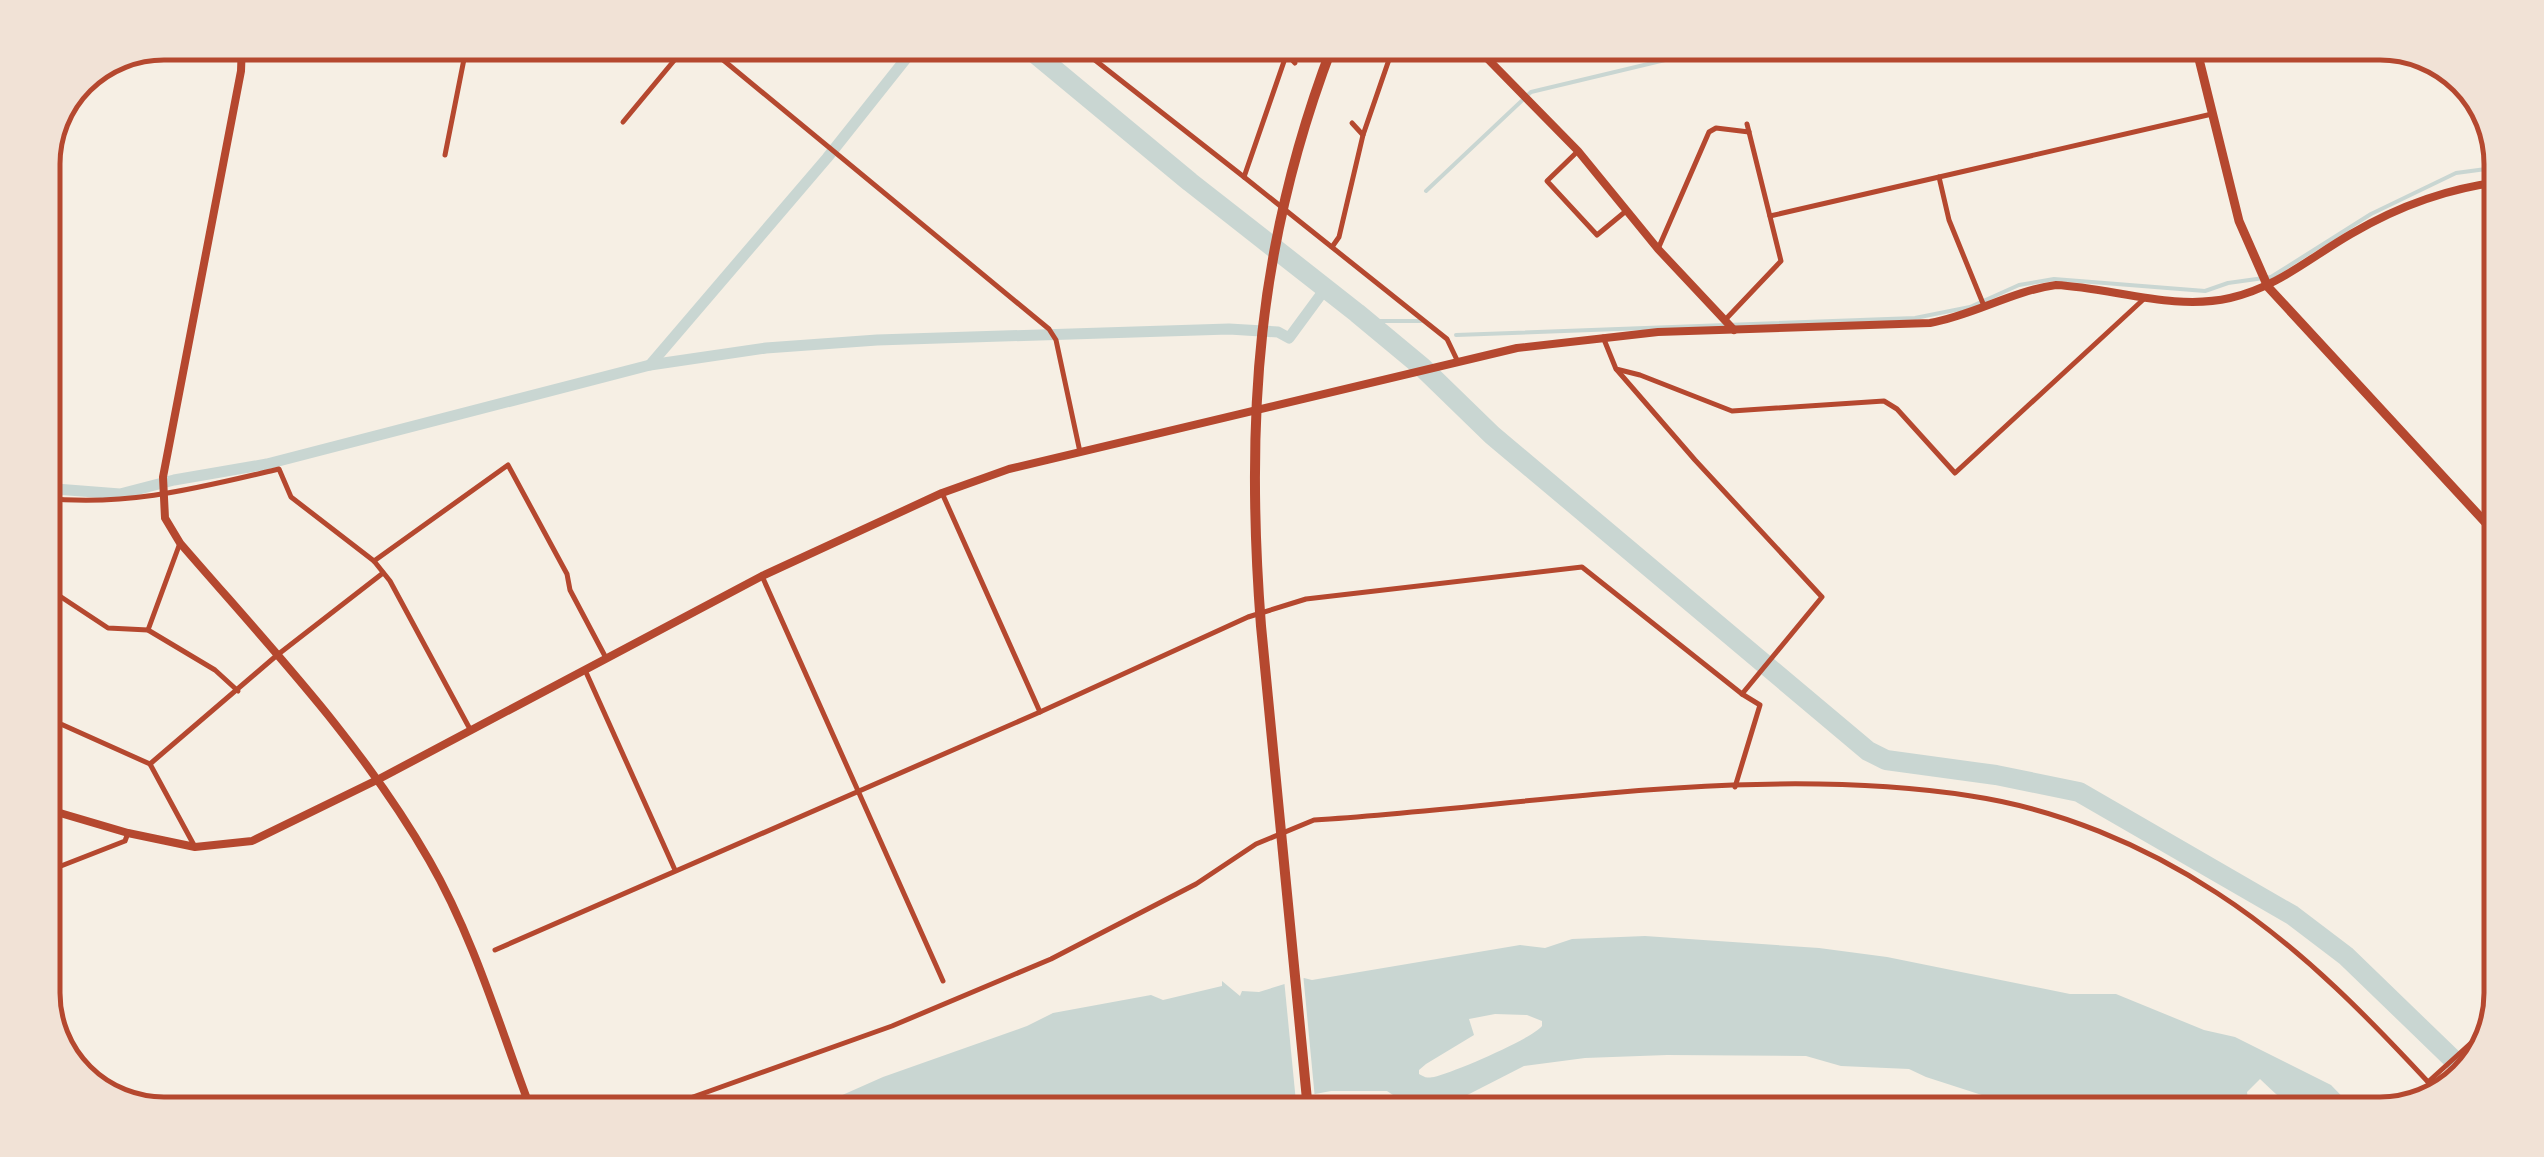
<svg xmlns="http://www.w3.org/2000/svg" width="2544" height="1157" font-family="Cabin,sans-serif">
  <rect width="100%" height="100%" fill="#f6efe4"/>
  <path fill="#c9d6d2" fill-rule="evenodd" d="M1645 936 1819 948 1887 957 2070 994H2116L2204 1030 2235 1037 2331 1085 2359 1114C2305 1114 2300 1118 2260 1079L2247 1092 2250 1114 2018 1113 2006 1095 1991 1098 1926 1077 1909 1069 1841 1066 1806 1056 1667 1055 1585 1058 1524 1066 1436 1111 1350 1110 1353 1107 1369 1110 1393 1095 1387 1091H1331L1230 1110 813 1108 883 1077 1027 1026 1053 1013 1151 995 1163 1000 1222 986V981L1240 996 1242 991 1259 992 1304 978 1312 980 1520 945 1545 948 1572 939ZM1495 1014 1527 1015 1542 1021V1026C1532 1039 1452 1073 1434 1077 1425 1078 1427 1078 1419 1074V1070L1426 1064 1474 1035 1469 1019Z"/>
  <polygon fill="#f6efe4" points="1303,973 1315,1099 1296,1102 1284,979"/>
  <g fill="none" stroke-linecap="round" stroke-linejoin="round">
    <g stroke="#c9d6d2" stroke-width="4">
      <polyline points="1426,191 1531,92 1711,49"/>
      <polyline points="1366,321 1421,321"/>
      <polyline points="1456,335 1915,318 1970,307 2019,285 2054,279 2205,291 2228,283 2271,277 2371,214 2456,173 2501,167"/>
    </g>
    <g stroke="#c9d6d2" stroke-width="11">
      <polyline points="650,365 827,158 916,46"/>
      <polyline points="43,488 120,494 174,480 267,464 650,365 766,348 877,340 1229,329 1278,332 1289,338 1325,289"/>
    </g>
    <polyline stroke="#c9d6d2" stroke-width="20" points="1026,46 1190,182 1357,313 1422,367 1492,435 1868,751 1886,760 1996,775 2079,792 2292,915 2346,956 2466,1072"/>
    <g stroke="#b5482f" stroke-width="5">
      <polyline points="705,45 1049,329 1056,340 1080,452"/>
      <polyline points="1077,46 1244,177"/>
      <polyline points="1280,47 1295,63"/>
      <polyline points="1289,47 1244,177 1447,339 1458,362"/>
      <polyline points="623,122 687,45"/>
      <polyline points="1352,123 1363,135"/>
      <polyline points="1578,151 1547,181 1597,235 1626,211"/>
      <polyline points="445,155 467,44"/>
      <polyline points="1939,177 1949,220 1984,306"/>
      <polyline points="1770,216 2212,114"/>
      <polyline points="1332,247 1339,237 1363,135 1393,48"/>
      <polyline points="1658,249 1709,132 1716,128 1749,132"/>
      <polyline points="1725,320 1781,261 1747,124"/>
      <polyline points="1603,337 1616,369 1640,375 1732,411 1884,401 1897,409 1955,473 2146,297"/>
      <polyline points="1617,370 1695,460 1822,597 1742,694"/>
      <polyline points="942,493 1040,712"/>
      <path d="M43 498C127 507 198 488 279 469L291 497 374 561 390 581 471 731"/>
      <polyline points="374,561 508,465 567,574 570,590 606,658"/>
      <polyline points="762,576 943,981"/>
      <polyline points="43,585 108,628 148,630 215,670 238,691"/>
      <polyline points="148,630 180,543"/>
      <polyline points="585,670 675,870"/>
      <polyline points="43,720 63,725 150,764 195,847"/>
      <polyline points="150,764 276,656 383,573"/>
      <polyline points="43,873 125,841 128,833"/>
      <polyline points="495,950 1040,712 1248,617 1306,599 1582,567 1742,694 1760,705 1735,787"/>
      <polyline points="2428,1082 2492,1024"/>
      <path d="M665 1107 892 1026 1051 959 1196 884 1256 844 1314 820C1531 806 1754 763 1971 796 2058 809 2144 845 2217 893 2302 948 2373 1022 2441 1096"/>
    </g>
    <g stroke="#b5482f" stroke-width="8">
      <path d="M242 43 241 71 163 477 165 518 180 543C268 645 362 743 429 860 473 936 499 1024 530 1107"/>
      <polyline points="1477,48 1578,151 1658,249 1734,330"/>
      <path d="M43 808 128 833 195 847 252 841 379 779 762 576 942 493 1009 469 1517 348 1658 332 1930 323C1974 315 2012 291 2056 285 2113 288 2174 311 2230 298 2276 288 2311 257 2351 234 2397 207 2448 188 2501 182"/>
    </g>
    <polyline stroke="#b5482f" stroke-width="9" points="2197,51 2239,221 2268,287 2497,535"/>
    <path stroke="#b5482f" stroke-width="10" d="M1308 1110 1261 626C1245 419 1257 243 1332 47"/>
  </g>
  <path d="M0 0H2544V1157H0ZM164 60H2380A104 104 0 0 1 2484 164V993A104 104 0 0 1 2380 1097H164A104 104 0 0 1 60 993V164A104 104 0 0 1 164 60Z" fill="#f1e2d6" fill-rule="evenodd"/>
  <path fill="none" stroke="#b5482f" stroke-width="5" d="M164 60H2380A104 104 0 0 1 2484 164V993A104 104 0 0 1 2380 1097H164A104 104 0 0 1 60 993V164A104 104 0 0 1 164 60Z"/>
</svg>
